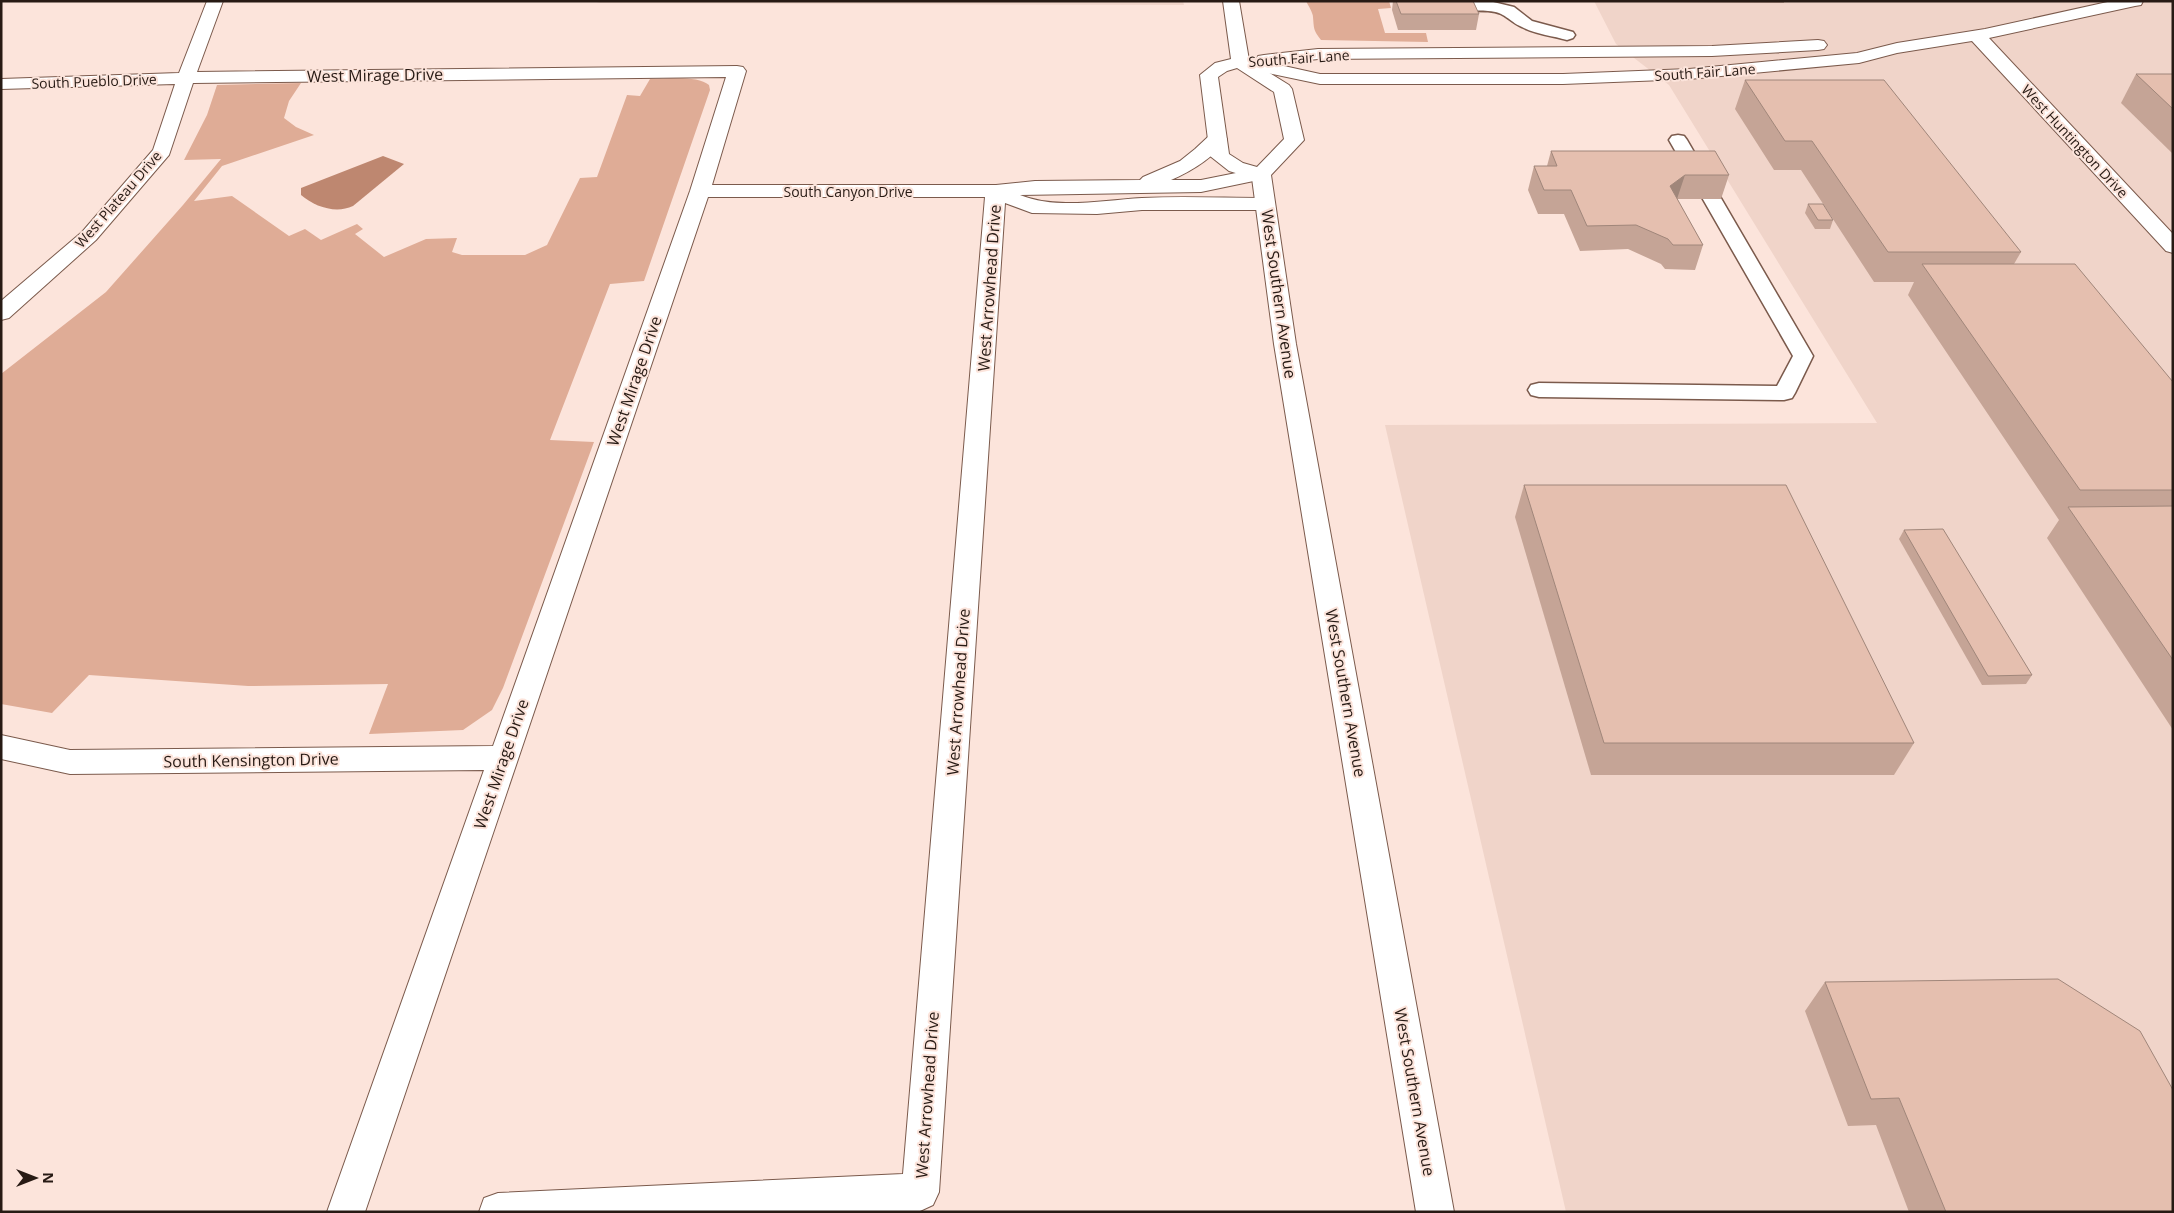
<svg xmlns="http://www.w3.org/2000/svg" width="2174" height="1213" font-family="'Open Sans',sans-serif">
  <rect width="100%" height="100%" fill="#fce4db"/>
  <g fill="#f0d4c9">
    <polygon points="593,1 1183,1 1184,5 600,3"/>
    <polygon points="1594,1 2173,1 2173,1212 1566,1212 1385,425 1877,423 1669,85 1616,44"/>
  </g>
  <g fill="#dfac96">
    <path d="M1306 1H1389L1391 8 1378 9 1385 33H1426L1428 42 1321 40C1313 30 1314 28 1313 17 1313 13 1308 5 1306 1Z"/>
    <path d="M650 79C666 79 698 75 709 85L710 90 644 281 610 284 550 440 594 442 503 688 492 710 463 730 369 734 388 684 248 686 89 675 52 713 1 704V374L106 292 183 205 221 159 184 160 207 115 217 85 301 83 289 101 284 118 296 127 314 135 222 166 194 201 232 196 289 236 305 229 321 240 357 224 363 229 355 234 384 257 426 239 457 238 452 252 462 255H525L547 245 580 178 597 177 627 95 640 96Z"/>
  </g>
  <path fill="#be8770" d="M383 156 404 164 353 206C336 214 315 207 301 195V188Z"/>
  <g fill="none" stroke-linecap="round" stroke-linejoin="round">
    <g stroke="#7b5a4c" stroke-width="3">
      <g id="service">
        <path d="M1401 1H1489L1514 7 1532 21 1573 32 1575 35 1573 38 1567 40C1553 36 1535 34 1522 27 1508 21 1506 12 1488 11 1469 9 1412 16 1401 1Z"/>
        <polygon points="1678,135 1684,136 1687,140 1813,356 1795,393 1792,398 1784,400 1539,397 1531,395 1528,390 1531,385 1539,383 1777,386 1793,356 1669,140 1672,136"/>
      </g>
    </g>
    <g stroke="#7b5a4c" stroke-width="2">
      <g id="minor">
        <path d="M207 1H223L197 72 737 66 743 67 746 71 712 185H996L1035 181 1140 180 1143 177 1180 161 1195 149 1210 135 1217 133 1224 135 1227 139C1213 158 1192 171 1171 180H1201L1261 168 1268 170 1271 174 1268 178 1201 192 1020 195C1056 210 1104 200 1142 198 1183 196 1224 198 1265 198L1272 200 1275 204 1272 208 1265 210H1142L1097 214 1032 213 1005 203 939 1192 933 1205 920 1211 902 1212H479L484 1198 498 1193 903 1174 985 197H708L365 1212H327L484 770 70 774 1 759V735L70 750 493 746 690 191 726 77 193 83 169 155 96 240 9 318 1 320V301L82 232 153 150 175 84 1 89V79L179 73Z"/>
        <polygon points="2112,1 2143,1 2141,5 2135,6 1989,38 2173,234 2173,253 2166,251 1972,41 1897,53 1859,63 1689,79 1563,84 1320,84 1234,66 1231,62 1234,58 1240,57 1255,60 1258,56 1264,55 1318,49 1712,46 1818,40 1824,41 1827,45 1824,49 1818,50 1712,56 1318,59 1275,64 1320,74 1563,74 1689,69 1857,53 1897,43 1985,29"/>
      </g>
    </g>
    <g stroke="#7b5a4c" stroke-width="2">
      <path id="secondary" d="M1223 1H1239L1249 60 1289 85 1292 89 1304 140 1271 175 1296 344 1454 1212H1416L1274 344 1252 178 1229 171 1210 156 1200 75 1215 63 1231 59ZM1237 68 1274 92 1284 139 1257 167 1243 163 1229 154 1218 77 1227 71Z"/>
    </g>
    <use href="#service" fill="#fff" fill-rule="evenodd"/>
    <use href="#minor" fill="#fff" fill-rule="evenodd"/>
    <use href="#secondary" fill="#fff" fill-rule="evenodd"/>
  </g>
  <g fill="#c5a496">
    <polygon points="1393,1 1473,1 1479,14 1476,30 1398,30 1392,10"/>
    <polygon points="1655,1 1784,1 1784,3 1656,2"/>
    <polygon points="2136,74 2173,74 2173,154 2121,103"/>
    <polygon points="1745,80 2021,252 2014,264 2173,382 2173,730 2047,538 2059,520 1908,295 1914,282 1874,282 1801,170 1774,170 1735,109"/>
    <polygon points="1551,151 1729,175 1721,199 1677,199 1703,245 1695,270 1665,269 1661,264 1628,249 1580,251 1564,214 1538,214 1528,190 1534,166 1547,166"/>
    <polygon points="1808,204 1833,220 1830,229 1815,229 1805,213"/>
    <polygon points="1524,485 1914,743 1894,775 1591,775 1515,517"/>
    <polygon points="1904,530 2032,675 2026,684 1982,685 1899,539"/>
    <polygon points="1825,982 2173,1212 1909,1212 1876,1125 1848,1126 1805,1011"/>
  </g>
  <polygon fill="#a0867a" points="1685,175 1677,199 1670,186"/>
  <g fill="#e5bfaf" stroke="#a0867a">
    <polygon points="1396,1 1473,1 1479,14 1401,14"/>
    <polygon points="2136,74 2173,74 2173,109"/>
    <polygon points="1745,80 1884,80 2021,252 1888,252 1812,141 1785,141"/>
    <polygon points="1551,151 1715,151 1729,175 1685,175 1670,186 1703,245 1673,245 1668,239 1636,225 1587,226 1571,190 1544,190 1534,166 1557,166"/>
    <polygon points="1808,204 1823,204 1833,220 1818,220"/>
    <polygon points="1922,264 2075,264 2173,382 2173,490 2080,490"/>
    <polygon points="1524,485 1786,485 1914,743 1604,743"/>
    <polygon points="2173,506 2173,660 2068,507"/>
    <polygon points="1943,529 2032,675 1988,676 1904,530"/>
    <polygon points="2058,979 2140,1031 2173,1090 2173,1212 1946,1212 1899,1098 1871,1099 1825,982"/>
  </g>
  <g text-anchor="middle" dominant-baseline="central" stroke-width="4" stroke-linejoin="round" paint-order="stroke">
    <g font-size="14" fill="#271a14" stroke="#fce4db">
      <text transform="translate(1299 58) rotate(-4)">South Fair Lane</text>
      <text transform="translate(1705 72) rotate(-4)">South Fair Lane</text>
      <text transform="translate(94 81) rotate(-2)">South Pueblo Drive</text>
      <text transform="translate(2075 141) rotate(47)">West Huntington Drive</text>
      <text x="848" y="191">South Canyon Drive</text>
      <text transform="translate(118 199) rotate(-49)">West Plateau Drive</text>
    </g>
    <g font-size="16" fill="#271a14" stroke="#fce4db">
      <text transform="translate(375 75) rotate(-1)">West Mirage Drive</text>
      <text transform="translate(989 288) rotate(-86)">West Arrowhead Drive</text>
      <text transform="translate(1279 294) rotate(82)">West Southern Avenue</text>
      <text transform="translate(634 381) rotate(-71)">West Mirage Drive</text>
      <text transform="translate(958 692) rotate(-86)">West Arrowhead Drive</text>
      <text transform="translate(1346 693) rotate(80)">West Southern Avenue</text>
      <text transform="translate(251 760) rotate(-1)">South Kensington Drive</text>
      <text transform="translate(501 764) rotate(-71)">West Mirage Drive</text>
      <text transform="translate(1415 1092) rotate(80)">West Southern Avenue</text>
      <text transform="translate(927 1095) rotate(-86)">West Arrowhead Drive</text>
    </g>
  </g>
  <rect width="2174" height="1213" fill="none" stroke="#271a14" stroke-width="5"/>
  <g transform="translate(35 1178) rotate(90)" stroke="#fce4db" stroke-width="4" paint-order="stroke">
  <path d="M0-4L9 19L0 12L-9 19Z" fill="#271a14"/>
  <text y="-8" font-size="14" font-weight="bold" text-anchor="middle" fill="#271a14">N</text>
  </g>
</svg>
